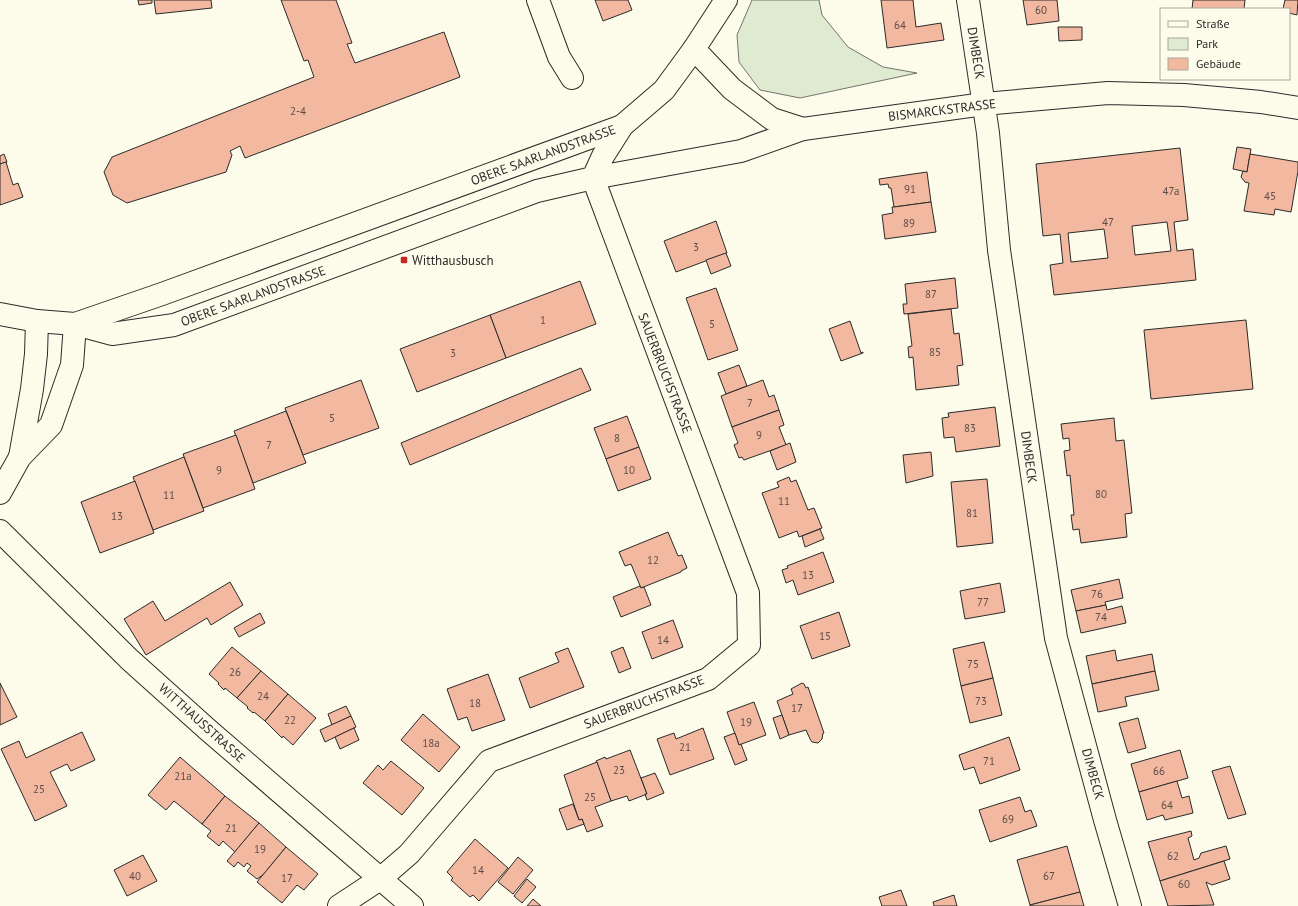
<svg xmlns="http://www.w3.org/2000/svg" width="1298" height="906" font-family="'PT Sans',sans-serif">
  <rect width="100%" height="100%" fill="#fdfbea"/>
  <polygon fill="#deebd1" stroke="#74746e" points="752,0 819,0 822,15 848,47 883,67 917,73 800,98 760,90 739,62 737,35"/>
  <g fill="#f2b8a0" stroke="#2b2b2b" fill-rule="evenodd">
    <polygon points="138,0 152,0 152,3 139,5"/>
    <polygon points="154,0 211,0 212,8 156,14"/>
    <polygon points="281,0 336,0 352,43 347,44 355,63 444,32 460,77 245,158 240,146 230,151 232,155 226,172 127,203 113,195 104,172 112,157 314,77 308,60 304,61"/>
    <polygon points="595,0 628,0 632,10 603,21"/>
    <polygon points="881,0 913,0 916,27 941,23 944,40 887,48"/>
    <polygon points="1023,0 1057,0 1059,21 1027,25"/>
    <polygon points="1193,0 1245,0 1244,9 1192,9"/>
    <polygon points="1285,0 1298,0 1297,15 1289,13 1289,9 1283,9"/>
    <polygon points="1058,27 1082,27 1082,40 1059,41"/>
    <polygon points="1237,147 1251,149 1247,172 1233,169"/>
    <path d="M1180 148 1188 220 1174 222 1177 251 1193 249 1196 280 1054 295 1050 265 1063 263 1060 234 1043 236 1036 164ZM1167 222 1171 251 1135 255 1132 226ZM1104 229 1108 258 1071 262 1068 233Z"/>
    <polygon points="4,154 7,162 0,164 0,156"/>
    <polygon points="1250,154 1298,162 1298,171 1291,212 1275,209 1274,215 1244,211 1249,183 1245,182 1241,177 1243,171 1247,172"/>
    <polygon points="6,162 13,185 18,183 23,197 0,205 0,164"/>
    <polygon points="927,172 931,202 894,207 891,188 889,188 888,184 880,185 879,179"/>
    <polygon points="931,202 936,232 885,239 882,215 893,213 892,207 894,207"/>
    <polygon points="716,221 727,253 676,272 664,241"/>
    <polygon points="726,253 731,266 711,274 706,260"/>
    <polygon points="955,278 958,308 904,314 903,304 907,304 905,284"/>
    <polygon points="580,281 596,324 506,358 490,315"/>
    <polygon points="716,288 738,350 708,360 686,298"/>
    <polygon points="951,309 954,334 959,333 963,365 957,366 959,385 916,390 913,357 909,358 908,347 912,346 908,314"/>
    <polygon points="490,315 506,358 417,392 400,349"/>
    <polygon points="1246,320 1253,389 1151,399 1144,330"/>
    <polygon points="850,321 861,353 863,352 863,353 841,361 829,329"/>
    <polygon points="739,365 747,386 726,394 718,373"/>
    <polygon points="581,368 591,390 410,465 401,443"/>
    <polygon points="361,380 379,428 303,455 285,408"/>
    <polygon points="763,380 769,397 774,395 779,410 732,427 721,396"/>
    <polygon points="995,407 1000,446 956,452 954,437 944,438 942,418 949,417 948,413"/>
    <polygon points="779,410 784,425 779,427 786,445 744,460 742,457 739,458 734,445 738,443 732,427"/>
    <polygon points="286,411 306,463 253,483 234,431"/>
    <polygon points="627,416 639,447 606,459 594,428"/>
    <polygon points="1114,418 1116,441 1124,440 1132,513 1125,514 1127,537 1081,543 1079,529 1073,530 1071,515 1074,515 1070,475 1067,476 1064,451 1070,450 1069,438 1063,439 1061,424"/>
    <polygon points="236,435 255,489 203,508 183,454"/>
    <polygon points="790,443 796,462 777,470 770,451"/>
    <polygon points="639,447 651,479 618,491 606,459"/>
    <polygon points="931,452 933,476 906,483 903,455"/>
    <polygon points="184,457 204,511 153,530 133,477"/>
    <polygon points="789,477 791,482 796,480 808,510 814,508 822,528 799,537 797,531 779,538 762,493 779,487 777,482"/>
    <polygon points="987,479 993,543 957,547 951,482"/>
    <polygon points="135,481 154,533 100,553 81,502"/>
    <polygon points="820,529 824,539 805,547 802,536"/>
    <polygon points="668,532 678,556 682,555 687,568 681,571 681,572 641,588 631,564 625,566 619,552"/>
    <polygon points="823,552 834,582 798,595 793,580 786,583 782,570 788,568 787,566"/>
    <polygon points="1119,579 1123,598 1105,602 1106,605 1076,611 1071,590"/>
    <polygon points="230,582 243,605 211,625 207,618 146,655 124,619 153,601 165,621"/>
    <polygon points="1000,583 1005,612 965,619 960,591"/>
    <polygon points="640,586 641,588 644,587 651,605 621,617 613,597"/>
    <polygon points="1106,605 1107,610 1122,606 1126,623 1081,633 1076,611"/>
    <polygon points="839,612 850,646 812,659 800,626"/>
    <polygon points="260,613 265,623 239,637 234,628"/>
    <polygon points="673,620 683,647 652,659 642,632"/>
    <polygon points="984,642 993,678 961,686 953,649"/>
    <polygon points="232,647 261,671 237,698 225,688 224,690 218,684 219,683 209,674"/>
    <polygon points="623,647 631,668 619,673 611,652"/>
    <polygon points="568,648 584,687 530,708 519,678 559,662 555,653"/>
    <polygon points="1115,650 1117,661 1152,654 1155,671 1092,684 1086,656"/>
    <polygon points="261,671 288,694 265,721 254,712 253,713 247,708 248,707 237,698"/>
    <polygon points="1155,671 1159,690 1125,697 1127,706 1098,712 1092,684"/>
    <polygon points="488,674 505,720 472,731 467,717 458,720 447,689"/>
    <polygon points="993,678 1002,715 970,723 961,686"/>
    <polygon points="0,683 17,717 0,725"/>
    <polygon points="802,683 804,684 806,688 808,687 824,733 823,733 822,739 818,743 812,742 810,739 806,730 789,735 777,701 793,694 791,689"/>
    <polygon points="288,694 316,718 293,745 283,736 282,738 265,721"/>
    <polygon points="754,702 766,735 739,745 727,712"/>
    <polygon points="346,706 351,716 332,725 328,714"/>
    <polygon points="423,714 460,747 439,772 401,740"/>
    <polygon points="782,715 789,735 780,739 773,718"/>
    <polygon points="351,716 356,727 325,742 320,730"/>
    <polygon points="1138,718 1146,748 1128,753 1119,723"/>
    <polygon points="354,728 359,740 340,749 335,737"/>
    <polygon points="703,728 714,759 670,775 657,739 674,733 676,739"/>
    <polygon points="82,732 95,760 71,771 67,764 50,772 67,806 35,821 1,749 19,741 26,758"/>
    <polygon points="735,733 739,745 741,744 747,760 735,765 724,737"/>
    <polygon points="1009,737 1020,770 980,784 974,767 964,770 959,755"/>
    <polygon points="630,750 647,794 629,801 627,796 611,801 596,761 605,757 606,759"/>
    <polygon points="1180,750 1188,778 1139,792 1131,764"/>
    <polygon points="180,757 225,796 202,824 174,801 166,810 148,795"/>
    <polygon points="391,761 424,788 402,815 363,783 378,765 383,770"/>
    <polygon points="597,762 611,801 595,807 603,826 587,832 582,819 579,820 564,775"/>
    <polygon points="1230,766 1246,814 1228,819 1212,771"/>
    <polygon points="655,773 664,793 647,800 645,794 647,794 641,778"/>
    <polygon points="1177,781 1182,798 1189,796 1193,813 1165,820 1163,815 1147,820 1139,792"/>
    <polygon points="225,796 259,823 235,852 223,841 219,846 207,836 211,831 202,824"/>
    <polygon points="1020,797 1025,812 1031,810 1037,826 990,842 979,810"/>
    <polygon points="573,804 579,820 582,819 584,824 567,830 559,809"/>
    <polygon points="259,823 286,847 263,875 257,879 247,871 251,866 247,863 244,867 238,862 234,867 227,861"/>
    <polygon points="1191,831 1192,836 1188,838 1194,860 1199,858 1201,853 1226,846 1230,859 1160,881 1148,842"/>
    <polygon points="475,839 508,868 479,901 473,895 470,897 451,880 453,878 447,872"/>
    <polygon points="1067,846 1080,892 1030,905 1017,860"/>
    <polygon points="286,847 318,874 304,890 297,885 282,903 257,882"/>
    <polygon points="143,855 157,881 127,896 114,870"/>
    <polygon points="518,857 533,870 513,894 498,882"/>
    <polygon points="1224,861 1230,879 1212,885 1206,882 1214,905 1168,906 1160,881"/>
    <polygon points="527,879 536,887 522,903 514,896"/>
    <polygon points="901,890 907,906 882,906 879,897"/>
    <polygon points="1080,892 1084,906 1030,906 1030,905"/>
    <polygon points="954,895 957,906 934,906 933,902"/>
    <polygon points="533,899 541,906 527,906"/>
  </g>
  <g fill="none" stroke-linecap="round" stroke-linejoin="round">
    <g stroke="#2b2b2b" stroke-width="24">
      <g id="street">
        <polyline points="538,0 559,57 572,78"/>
        <polyline points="968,0 988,133 999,250 1056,638 1105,820 1130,906"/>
        <polyline points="20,457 32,389 36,354 37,321"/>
        <polyline points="0,493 20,457 51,425 72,365 75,324"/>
        <polyline points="0,531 129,659 207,729 412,906"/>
        <polyline points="339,906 380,879 409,854 489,761 708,679 749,645 748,593 593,178"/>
      </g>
    </g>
    <g stroke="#2b2b2b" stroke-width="24">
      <g id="secondary">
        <polyline points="694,49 732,89 772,119 803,129"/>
        <polyline points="593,178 741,151 803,129 984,104 1108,93 1184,95 1261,102 1298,108"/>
      </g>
    </g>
    <g stroke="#2b2b2b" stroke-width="24">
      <g id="primary">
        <polyline points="0,314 37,321 75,324 112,334 174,325 537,191 593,178 603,156 622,126 664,90 694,49 726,0"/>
        <polyline points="75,324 162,294 622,126"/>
      </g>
    </g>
    <use href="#street" stroke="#fdfbea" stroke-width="22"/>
    <use href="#secondary" stroke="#fdfbea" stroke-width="22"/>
    <use href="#primary" stroke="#fdfbea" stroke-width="22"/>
  </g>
  <rect fill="#c62828" stroke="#fdfbea" stroke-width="1.5" x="400" y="256" width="8" height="8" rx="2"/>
  <g text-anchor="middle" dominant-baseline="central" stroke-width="3" stroke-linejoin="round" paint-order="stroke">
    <g font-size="11" fill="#5d4e48">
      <text x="1041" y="10">60</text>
      <text x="900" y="25">64</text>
      <text x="298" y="111">2-4</text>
      <text x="910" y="189">91</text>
      <text x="1171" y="191">47a</text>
      <text x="1270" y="196">45</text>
      <text x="1108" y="222">47</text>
      <text x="909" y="223">89</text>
      <text x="696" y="247">3</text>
      <text x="931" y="294">87</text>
      <text x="543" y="320">1</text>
      <text x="712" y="324">5</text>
      <text x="935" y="352">85</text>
      <text x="453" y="353">3</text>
      <text x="750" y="403">7</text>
      <text x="332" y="418">5</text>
      <text x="970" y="428">83</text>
      <text x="759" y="435">9</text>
      <text x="617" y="438">8</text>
      <text x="269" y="445">7</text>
      <text x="219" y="470">9</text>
      <text x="629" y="470">10</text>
      <text x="1101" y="494">80</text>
      <text x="169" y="495">11</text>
      <text x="784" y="501">11</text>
      <text x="972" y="513">81</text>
      <text x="117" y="516">13</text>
      <text x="653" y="560">12</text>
      <text x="808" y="575">13</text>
      <text x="1097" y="594">76</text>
      <text x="983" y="602">77</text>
      <text x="1101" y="617">74</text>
      <text x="825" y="636">15</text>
      <text x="663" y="640">14</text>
      <text x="973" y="664">75</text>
      <text x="235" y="672">26</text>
      <text x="263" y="696">24</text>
      <text x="981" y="701">73</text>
      <text x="475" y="703">18</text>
      <text x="797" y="708">17</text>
      <text x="290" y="720">22</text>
      <text x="746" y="722">19</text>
      <text x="431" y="743">18a</text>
      <text x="685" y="747">21</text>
      <text x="989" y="761">71</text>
      <text x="619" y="770">23</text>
      <text x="1159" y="771">66</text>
      <text x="183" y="776">21a</text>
      <text x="39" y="789">25</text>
      <text x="590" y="797">25</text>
      <text x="1167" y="805">64</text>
      <text x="1008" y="819">69</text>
      <text x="231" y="828">21</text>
      <text x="260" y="849">19</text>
      <text x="1173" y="856">62</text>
      <text x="478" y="870">14</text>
      <text x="135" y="876">40</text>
      <text x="1049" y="876">67</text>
      <text x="287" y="878">17</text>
      <text x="1184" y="884">60</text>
    </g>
    <g font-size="13" fill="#2b2b2b" stroke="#fdfbea">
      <text transform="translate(976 53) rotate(81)">DIMBECK</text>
      <text transform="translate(942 110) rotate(-7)">BISMARCKSTRASSE</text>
      <text transform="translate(543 155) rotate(-20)">OBERE SAARLANDSTRASSE</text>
      <text transform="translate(253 296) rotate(-20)">OBERE SAARLANDSTRASSE</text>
      <text transform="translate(665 373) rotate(69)">SAUERBRUCHSTRASSE</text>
      <text transform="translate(1029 457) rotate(82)">DIMBECK</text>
      <text transform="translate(644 702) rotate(-21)">SAUERBRUCHSTRASSE</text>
      <text transform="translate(202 723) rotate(42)">WITTHAUSSTRASSE</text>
      <text transform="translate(1093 774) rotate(75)">DIMBECK</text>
    </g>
    <g font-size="13" fill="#2b2b2b" stroke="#fdfbea" text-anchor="start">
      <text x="412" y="260">Witthausbusch</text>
    </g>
  </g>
  <rect x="1160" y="8" width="130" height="72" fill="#fdfbea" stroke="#a9a89e"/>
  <rect x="1168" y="21" width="20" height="6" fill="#fdfbea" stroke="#a9a89e"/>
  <text x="1196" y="28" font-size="12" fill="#2b2b2b">Straße</text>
  <rect x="1168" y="38" width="20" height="12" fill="#deebd1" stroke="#a9a89e"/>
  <text x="1196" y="48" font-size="12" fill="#2b2b2b">Park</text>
  <rect x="1168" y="58" width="20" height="12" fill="#f2b8a0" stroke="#a9a89e"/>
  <text x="1196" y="68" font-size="12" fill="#2b2b2b">Gebäude</text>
</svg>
